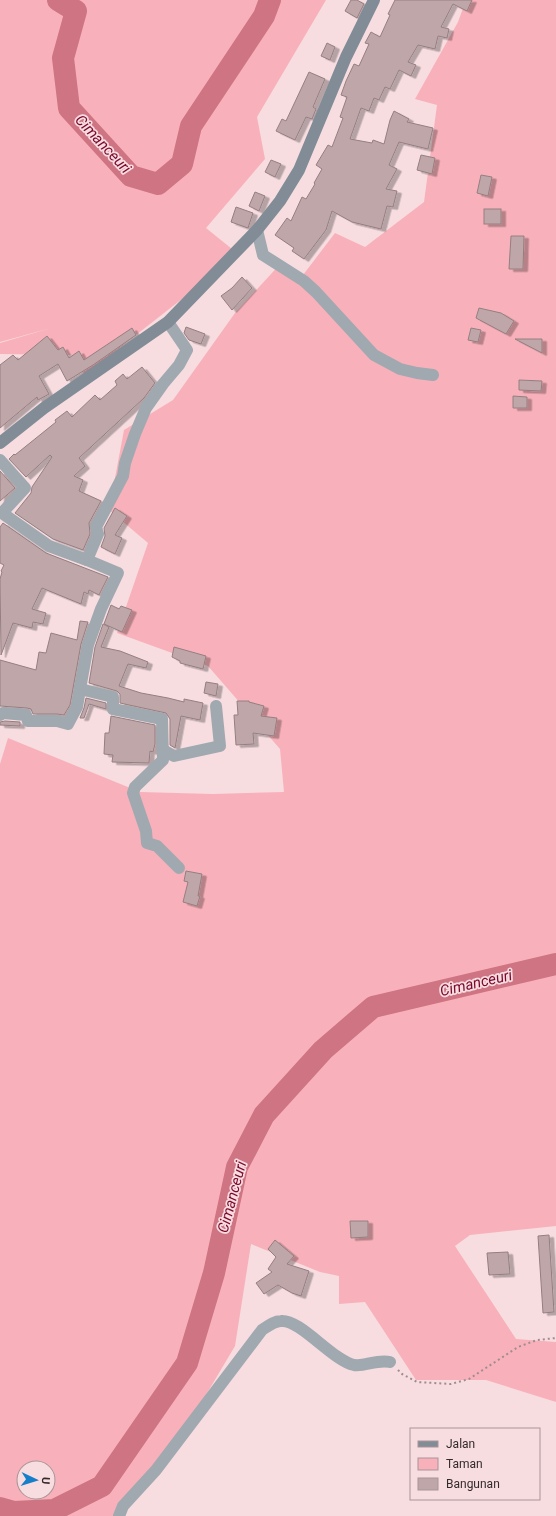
<svg xmlns="http://www.w3.org/2000/svg" width="556" height="1516" font-family="Roboto,sans-serif">
  <defs>
    <filter id="shadow"><feDropShadow dx="4.5" dy="2.5" stdDeviation="0" flood-color="#0004"/></filter>
  </defs>
  <rect width="100%" height="100%" fill="#f7dde0"/>
  <g fill="#f8b1ba" fill-rule="evenodd">
    <polygon points="0,0 326,0 257,117 265,159 206,228 232,249 201,284 85,375 71,355 0,354 0,343 51,328 0,342"/>
    <path d="M466 0H556V1226L470 1235 455 1246 516 1339 556 1342V1402L486 1380H416L365 1302 339 1304V1276L320 1272 251 1244 235 1346 178 1442 119 1516H0V764L8 738 140 792 213 794 284 792 280 749 208 666 117 633 148 543 109 510 124 430 173 400 235 313 282 262 303 275 335 233 365 247 424 202 437 105 415 99 458 22ZM24 1468H48V1492H24Z"/>
  </g>
  <g fill="none" stroke-linecap="round" stroke-linejoin="round">
    <g stroke="#cf7482" stroke-width="22">
      <polyline points="58,0 76,11 63,58 69,108 131,176 158,184 182,164 191,126 264,16 270,0"/>
      <polyline points="0,1508 14,1512 54,1510 102,1486 187,1363 214,1273 237,1167 264,1115 323,1050 373,1007 556,964"/>
    </g>
  </g>
  <g fill="#bfa7a9" stroke="#957e81" filter="url(#shadow)">
    <polygon points="351,0 357,0 364,4 357,18 345,11"/>
    <polygon points="395,0 472,0 467,11 453,4 441,27 449,29 447,38 438,36 435,49 418,45 408,62 416,65 411,76 399,70 390,89 385,87 379,100 374,98 369,111 361,108 350,139 372,143 373,140 384,144 390,120 394,111 409,119 407,122 433,128 428,149 399,142 389,165 397,169 386,189 397,191 393,207 387,206 381,229 352,222 332,211 326,230 304,259 292,251 294,248 275,235 287,218 291,221 302,197 306,199 315,184 314,183 322,169 316,165 328,145 332,147 343,118 340,117 347,97 341,95 346,81 354,64 359,66 369,44 365,43 371,32 380,37 390,15 388,14"/>
    <polygon points="327,43 335,47 330,60 321,56"/>
    <polygon points="309,72 325,79 313,107 316,109 312,119 306,117 295,140 276,131 282,119 286,121"/>
    <polygon points="421,155 435,158 432,174 417,170"/>
    <polygon points="271,160 281,164 275,177 265,172"/>
    <polygon points="481,175 492,177 488,196 477,193"/>
    <polygon points="255,192 265,196 259,211 249,206"/>
    <polygon points="236,207 253,213 248,228 231,222"/>
    <rect x="484" y="209" width="17" height="15"/>
    <polygon points="511,236 524,236 523,269 509,269"/>
    <polygon points="242,277 252,288 232,310 221,296 232,288"/>
    <polygon points="479,308 501,313 514,321 506,334 476,318"/>
    <polygon points="186,327 205,334 201,344 189,340 184,333"/>
    <polygon points="132,328 136,335 93,365 67,381 58,364 39,376 49,394 38,400 37,397 0,428 0,365 13,355 18,360 47,336 58,350 63,347 69,358 79,351 84,360"/>
    <polygon points="471,328 481,330 478,342 468,340"/>
    <polygon points="515,339 542,339 542,353"/>
    <polygon points="142,367 155,383 144,398 79,458 85,466 74,476 83,480 79,491 101,501 89,523 90,534 83,550 53,539 15,513 31,493 32,487 52,457 50,455 26,477 9,459 14,454 15,455 56,422 55,420 67,411 72,417 95,395 100,400 117,385 115,381 123,374 127,379"/>
    <polygon points="519,380 542,381 541,391 519,390"/>
    <polygon points="513,396 527,397 527,408 513,408"/>
    <polygon points="0,471 15,488 0,501"/>
    <polygon points="115,508 127,516 115,535 122,538 115,554 101,547 105,536 104,528"/>
    <polygon points="3,523 46,553 108,577 99,595 89,590 88,594 84,592 81,604 42,588 32,609 46,613 43,624 33,622 32,628 13,623 1,655 0,579 2,572 1,571 4,565 0,563 0,527"/>
    <polygon points="111,605 119,609 121,606 132,610 122,632 104,624"/>
    <polygon points="80,621 88,622 81,644 70,705 64,715 57,714 33,714 31,709 27,708 0,706 0,660 36,670 39,652 46,653 51,633 77,640"/>
    <polygon points="103,624 109,627 101,647 120,651 148,662 146,668 128,664 119,686 141,693 168,698 184,702 184,699 203,703 200,720 181,716 175,748 170,745 170,719 166,713 120,703 120,694 117,691 89,683 95,647"/>
    <polygon points="174,647 206,656 203,669 180,663 180,661 172,657"/>
    <polygon points="206,682 218,684 216,696 204,693"/>
    <polygon points="86,698 106,703 106,709 89,704 84,718 80,718 84,708"/>
    <polygon points="237,701 249,701 249,702 264,706 261,716 277,718 274,736 253,733 254,744 236,745 234,715 238,715"/>
    <polygon points="111,716 155,725 155,744 153,752 150,751 149,763 112,762 113,755 104,754 105,733 109,733"/>
    <polygon points="5,721 20,722 20,726 0,725 0,722"/>
    <polygon points="186,871 202,874 198,896 200,896 197,906 183,902 188,882 184,881"/>
    <polygon points="350,1221 368,1221 368,1237 351,1238"/>
    <polygon points="549,1235 554,1312 543,1313 538,1236"/>
    <polygon points="275,1240 294,1256 287,1264 309,1271 301,1296 292,1293 278,1285 264,1294 256,1283 272,1272 268,1269 276,1257 268,1249"/>
    <polygon points="508,1252 510,1274 489,1275 487,1253"/>
  </g>
  <g fill="none" stroke-linecap="round" stroke-linejoin="round">
    <polyline stroke="#9f8c8f" stroke-width="2" stroke-dasharray="2 3" stroke-linecap="butt" points="398,1370 402,1374 417,1382 451,1384 469,1379 518,1347 537,1340 556,1338"/>
    <g stroke="#a1a9b0" stroke-width="12">
      <polyline points="257,230 263,255 304,281 316,292 374,355 400,369 417,373 433,375"/>
      <polyline points="0,460 25,488 2,513 49,546 87,560 98,534 96,527 123,476 125,463 135,434 146,408 163,384 179,365 187,350 168,322"/>
      <polyline points="80,689 88,645 101,609 118,573 87,560"/>
      <polyline points="0,715 3,713 26,715 28,721 57,721 68,724 77,707 80,689 113,697 113,709 162,719 163,760 135,787 133,793 146,831 147,843 157,846 179,868"/>
      <polyline points="163,750 174,756 220,746 216,706"/>
      <path d="M119 1516 123 1506 156 1470 262 1330C268 1326 274 1321 281 1321 300 1319 332 1360 354 1365 364 1367 377 1359 390 1362"/>
    </g>
    <polyline stroke="#818c96" stroke-width="12" points="0,443 44,408 168,322 257,230 280,201 299,170 346,57 374,0"/>
  </g>
  <g text-anchor="middle" dominant-baseline="central" stroke-width="3.5" stroke-linejoin="round" paint-order="stroke">
    <g font-size="15" font-style="italic" fill="#7b072e" stroke="#f7dde0">
      <text transform="translate(103 144) rotate(47)">Cimanceuri</text>
      <text transform="translate(476 983) rotate(-13)">Cimanceuri</text>
      <text transform="translate(232 1197) rotate(-75)">Cimanceuri</text>
    </g>
  </g>
  <rect x="410" y="1428" width="130" height="72" fill="#f7dde0" stroke="#a99598"/>
  <rect x="418" y="1441" width="20" height="6" fill="#818c96" stroke="#a99598"/>
  <text x="446" y="1448" font-size="12" fill="#342a2b">Jalan</text>
  <rect x="418" y="1458" width="20" height="12" fill="#f8b1ba" stroke="#a99598"/>
  <text x="446" y="1468" font-size="12" fill="#342a2b">Taman</text>
  <rect x="418" y="1478" width="20" height="12" fill="#bfa7a9" stroke="#a99598"/>
  <text x="446" y="1488" font-size="12" fill="#342a2b">Bangunan</text>
  <g transform="translate(36 1480) rotate(94)"><circle r="19" fill="#f7dde0" stroke="#a99598"/>
  <path d="M0-3L7 15L0 10L-7 15Z" fill="#157fca"/>
  <text y="-6" font-size="11" font-weight="bold" text-anchor="middle" fill="#342a2b">U</text>
  </g>
</svg>
